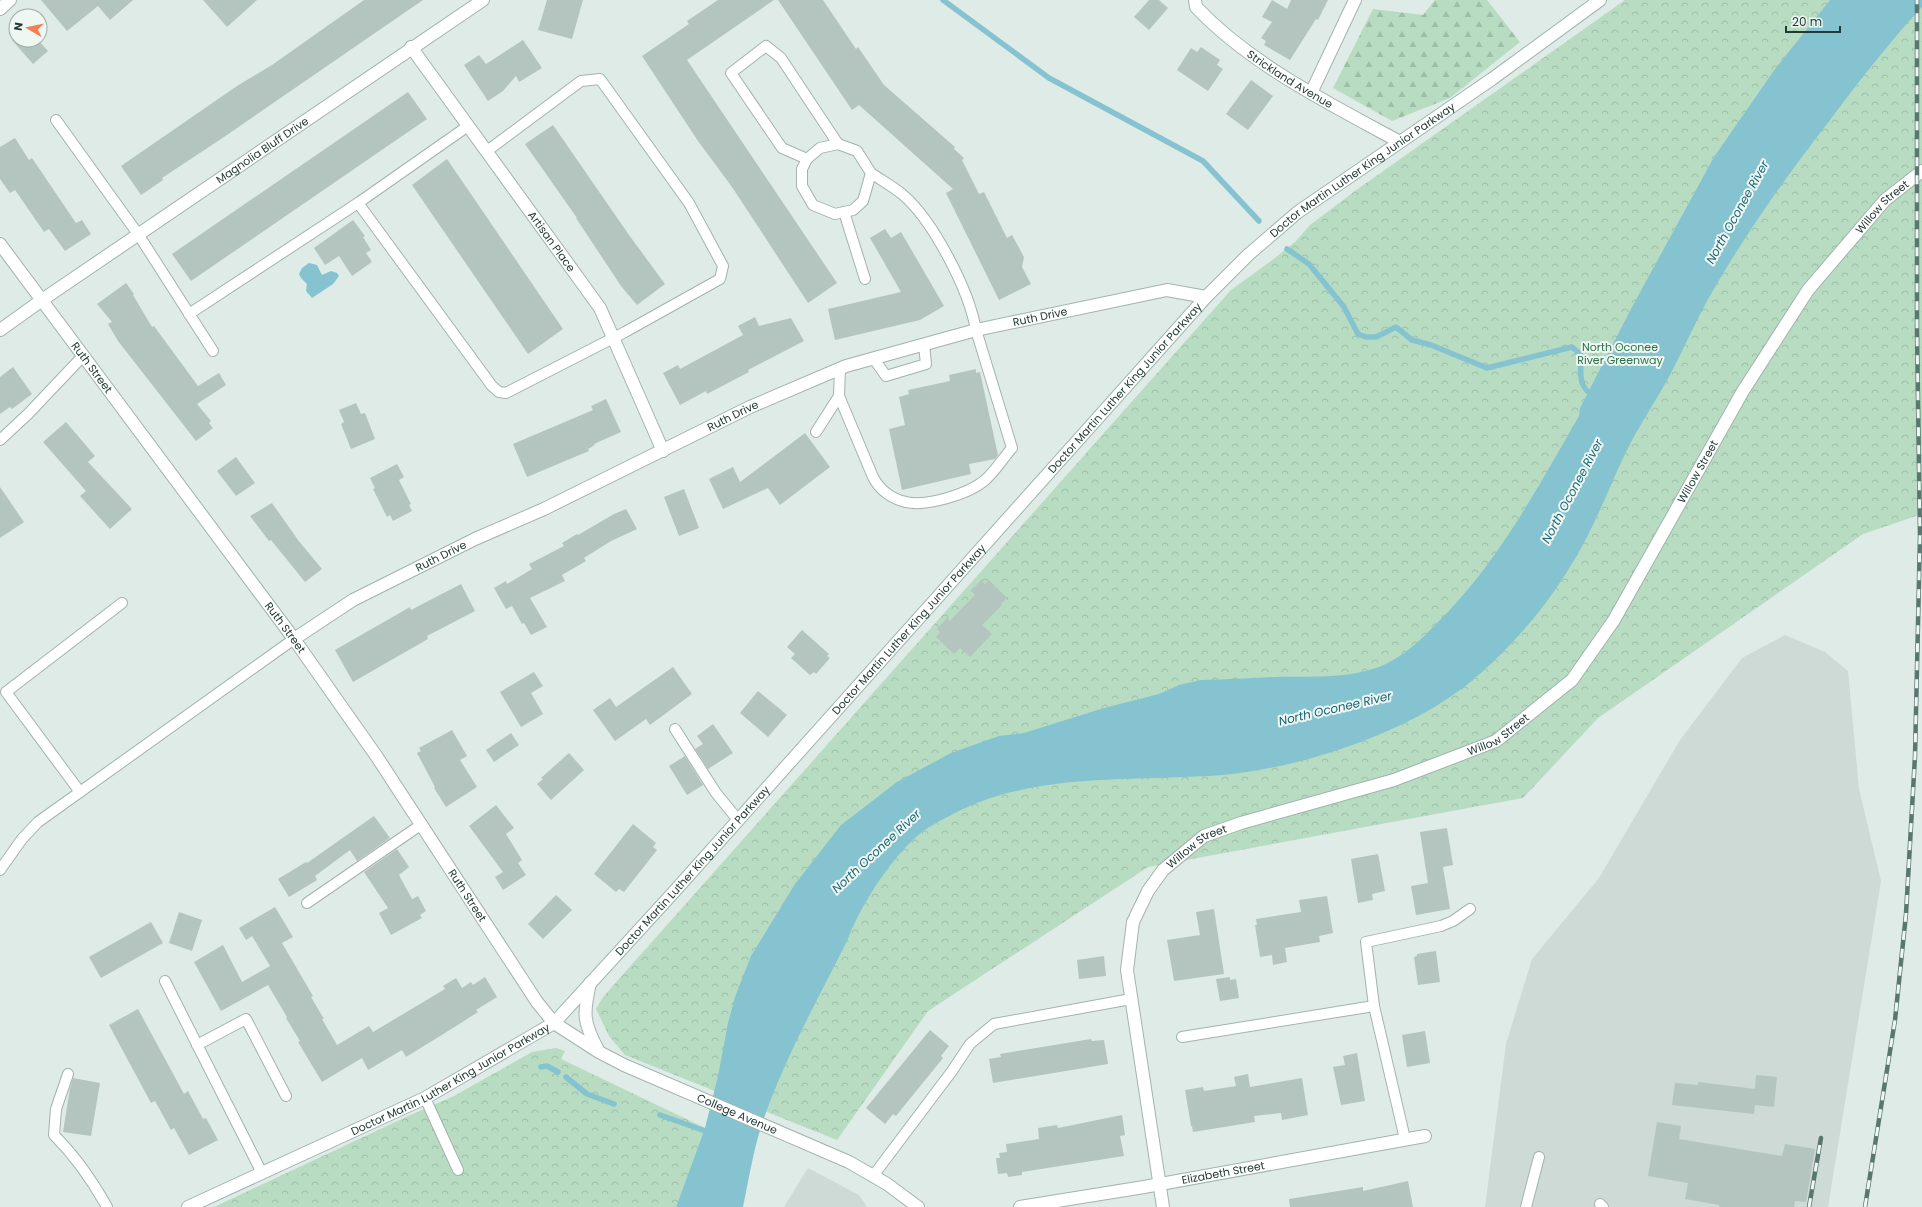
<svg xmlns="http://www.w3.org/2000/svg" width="1922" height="1207" font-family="Poppins,sans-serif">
  <defs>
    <pattern id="forest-firs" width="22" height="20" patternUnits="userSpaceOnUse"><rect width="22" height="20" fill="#b7dcc2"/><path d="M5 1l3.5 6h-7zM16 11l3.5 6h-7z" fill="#9dbea7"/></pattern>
    <pattern id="park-crowns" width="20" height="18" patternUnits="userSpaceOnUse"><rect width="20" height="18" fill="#b7dcc2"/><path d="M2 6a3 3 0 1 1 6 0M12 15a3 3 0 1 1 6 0" fill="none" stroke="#9dbea7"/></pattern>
  </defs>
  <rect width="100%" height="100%" fill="#dfebe6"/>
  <g fill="#cddad5">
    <polygon points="1785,635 1825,652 1848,671 1859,789 1881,881 1828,1207 1485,1207 1506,1044 1532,959 1599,878 1680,740 1742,658"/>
    <polygon points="808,1168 859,1195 867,1207 784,1207"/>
  </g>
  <polygon fill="url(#forest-firs)" points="1435,0 1487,0 1520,42 1450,98 1392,121 1333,88 1373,9 1423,15"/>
  <g fill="url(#park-crowns)">
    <polygon points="1625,0 1922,0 1922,514 1863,534 1598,718 1523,798 1148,867 928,1011 837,1140 625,1055 609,1036 596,1009 603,997 1231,290 1275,258 1296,241 1310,225 1355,191"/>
    <polygon points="556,1048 565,1051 561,1059 705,1128 676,1207 214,1207 406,1117 454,1096 532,1052"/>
  </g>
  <g fill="#85c3d1">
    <path d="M1830 0H1922V7C1889 43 1859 81 1830 120 1785 178 1743 237 1707 301 1694 325 1683 350 1670 375 1656 401 1638 427 1625 454 1612 481 1601 510 1587 537 1559 591 1521 639 1474 679 1412 732 1302 768 1222 775 1132 782 1035 771 953 814 940 821 925 828 915 838 891 860 871 891 856 920 851 930 847 942 841 953 814 1006 784 1061 764 1118 754 1146 749 1178 743 1207H676L705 1128 718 1076 728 1023 735 997 751 956 795 884 841 825 897 782 951 753 999 736 1024 733 1104 708 1159 694 1179 685 1201 680C1226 680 1250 678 1274 677 1308 676 1347 679 1379 667 1400 659 1420 641 1435 625 1497 565 1536 490 1579 416L1580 408 1632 307 1714 157 1775 69Z"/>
    <polygon points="309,263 317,265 322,275 331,271 337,273 339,276 333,284 312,298 306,291 307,284 301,278 299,274 302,268"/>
  </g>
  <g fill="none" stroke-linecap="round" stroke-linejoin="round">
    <g stroke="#85c3d1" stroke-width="5.5">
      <polyline points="943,0 1049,78 1203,161 1259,221"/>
      <path d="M1287 249 1309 264 1344 307 1358 334 1366 337H1376L1396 327 1412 340 1431 345 1487 368 1572 347 1581 355C1581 374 1577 385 1594 397"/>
      <polyline points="541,1067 547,1066 558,1072"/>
      <polyline points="566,1077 587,1094 614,1104"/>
      <polyline points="660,1115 711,1133"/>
    </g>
  </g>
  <g fill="#b4c5bf">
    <polygon points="41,0 133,0 110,20 98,6 67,31"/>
    <polygon points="203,0 257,0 227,27"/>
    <polygon points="364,0 423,0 221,139 162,178 163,180 141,195 121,166 237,86 272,65"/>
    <polygon points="547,0 583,0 572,39 538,30"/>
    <polygon points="718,0 774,0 687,60 837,283 808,303 732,187 698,141 642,56 689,24 687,21"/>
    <polygon points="778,0 823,0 856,49 858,47 884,85 955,147 954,149 964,158 962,160 979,194 984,192 1007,238 1012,235 1024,257 1022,267 1031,284 999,300 946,193 953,189 859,105 852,110"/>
    <polygon points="1149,0 1159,0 1168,8 1149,30 1134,17"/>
    <polygon points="1272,0 1287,9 1291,0 1328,0 1318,20 1316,19 1290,60 1264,45 1266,41 1261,38 1272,22 1262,17"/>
    <polygon points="12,40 38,40 48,51 33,64"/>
    <polygon points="523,40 542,68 519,82 516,76 503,91 488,101 464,65 479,55 486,64"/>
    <polygon points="1201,47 1220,60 1217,65 1223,69 1208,91 1177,70 1191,48 1197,52"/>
    <polygon points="1251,80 1273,96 1248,130 1226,114"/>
    <polygon points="408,92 427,119 191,281 172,254"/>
    <polygon points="553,125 629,235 665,284 637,305 621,286 576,218 577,218 525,144"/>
    <polygon points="15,138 29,160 32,158 76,223 82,220 91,234 65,251 49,229 44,232 15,190 10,193 0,179 0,147"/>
    <polygon points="447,159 563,329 528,354 412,185"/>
    <polygon points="353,220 365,236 363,237 371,250 366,253 372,262 352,276 339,256 325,265 314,248"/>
    <polygon points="885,229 891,238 901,232 944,306 920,320 835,340 828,309 901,292 870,238"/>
    <polygon points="126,283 134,294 133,295 152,327 154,326 198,386 219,373 226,385 197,404 211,421 209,423 213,428 196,441 118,341 108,324 112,322 97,304"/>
    <polygon points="755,317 759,326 791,318 804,341 748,370 749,372 707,394 706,391 680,405 663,373 678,365 680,369 743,335 738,326"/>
    <polygon points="13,367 32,394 12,409 10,407 0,414 0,377"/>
    <polygon points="976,369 976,373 980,372 998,455 995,459 969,464 971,474 902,490 889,429 905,425 899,397 909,394 908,390 950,381 949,375"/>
    <polygon points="606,399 621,432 594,444 595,445 588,449 589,451 527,477 513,444 593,410 591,406"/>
    <polygon points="356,403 361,414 365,413 375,439 351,449 341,424 344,422 339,410"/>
    <polygon points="66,422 95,456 88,462 132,509 110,529 80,496 86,491 43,442"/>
    <polygon points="805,433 830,467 780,505 768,488 723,509 709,479 733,467 740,482"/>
    <polygon points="236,457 255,483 236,496 217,471"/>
    <polygon points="397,464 404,477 399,480 411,504 409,505 412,511 393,521 390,515 387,517 373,489 375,488 370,478"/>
    <polygon points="0,487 24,522 0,538"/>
    <polygon points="684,489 699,528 679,536 664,497"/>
    <polygon points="272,503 298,540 322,569 305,582 271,540 269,541 250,516"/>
    <polygon points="626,509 637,529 611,541 584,558 586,561 562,575 565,581 530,598 547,627 531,635 524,623 522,624 512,606 506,609 494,588 506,581 507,584 532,569 529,564 564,546 562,543 577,534 578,535 614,514"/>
    <polygon points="981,580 985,584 989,580 1007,598 1001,604 1002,605 982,625 992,634 970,657 960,648 954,654 936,637 940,632 937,629 947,618 950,621 975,595 971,591"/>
    <polygon points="461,584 475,611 427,636 428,639 353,682 335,650 410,607 411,610"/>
    <polygon points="802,630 829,654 827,656 830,658 816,674 814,672 810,675 791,658 795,654 787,647"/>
    <polygon points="673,667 692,694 650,725 646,719 615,741 593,710 610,698 616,707"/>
    <polygon points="534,672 543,686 531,693 543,714 521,727 500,692"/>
    <polygon points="758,691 787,715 768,737 740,713"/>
    <polygon points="713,724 733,753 708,769 695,749 703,744 697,736"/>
    <polygon points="452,730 467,756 460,760 477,787 446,807 434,788 435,787 417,753 421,751 419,748"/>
    <polygon points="511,733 519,745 494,762 486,750"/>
    <polygon points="569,753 584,770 551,800 537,784 543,779 541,778"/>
    <polygon points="685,756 703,785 687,795 669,766"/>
    <polygon points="496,805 514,828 506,834 522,860 518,863 526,875 503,890 495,877 503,872 469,826"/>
    <polygon points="374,816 390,838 357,861 350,850 315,876 317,880 289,897 278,879 306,862 307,863"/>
    <polygon points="633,824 656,843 653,847 657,850 624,892 619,889 616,892 594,874"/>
    <polygon points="1447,828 1453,865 1443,867 1450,909 1416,915 1411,886 1428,883 1420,832"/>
    <polygon points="397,849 409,867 399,875 412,899 418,896 426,911 420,915 422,918 391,935 379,913 388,908 364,872"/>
    <polygon points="1378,854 1385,891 1372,894 1373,900 1358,903 1351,859"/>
    <polygon points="556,895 572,910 543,939 528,924"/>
    <polygon points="1327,896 1333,933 1319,936 1320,942 1285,948 1287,962 1273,965 1272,955 1260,957 1255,925 1257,925 1256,919 1301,912 1299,900"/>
    <polygon points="275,907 293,937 282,943 313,996 311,997 324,1019 322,1019 337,1045 369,1026 373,1032 445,989 443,986 456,978 462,988 471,982 473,985 485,977 497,997 476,1010 478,1012 453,1028 406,1057 402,1050 368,1070 362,1058 322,1082 298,1042 300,1041 286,1018 287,1017 268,985 221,1011 194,962 223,945 242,982 270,966 252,936 246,940 239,928"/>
    <polygon points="1214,909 1224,974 1174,981 1167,940 1200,935 1196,912"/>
    <polygon points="179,912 202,920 192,951 169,943"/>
    <polygon points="151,922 163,943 101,978 89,957"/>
    <polygon points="1436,951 1440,982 1418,985 1414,957 1417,956 1417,954"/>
    <polygon points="1104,956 1106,976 1079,979 1077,960"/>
    <polygon points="1230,977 1230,980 1236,979 1239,998 1220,1001 1216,979"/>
    <polygon points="138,1009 184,1094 188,1091 203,1119 206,1118 218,1140 189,1155 174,1128 171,1130 155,1101 151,1103 109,1025"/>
    <polygon points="930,1030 949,1046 941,1056 943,1058 896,1116 893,1114 885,1124 866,1108"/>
    <polygon points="1425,1031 1430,1063 1407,1067 1402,1035"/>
    <polygon points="1091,1039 1092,1041 1104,1040 1108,1064 993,1083 989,1059 1001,1057 1000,1054"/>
    <polygon points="1357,1053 1365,1101 1341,1105 1333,1067 1345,1065 1343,1056"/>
    <polygon points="1248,1074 1250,1087 1302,1078 1308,1115 1282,1120 1281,1113 1254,1116 1255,1122 1193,1132 1192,1126 1191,1126 1185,1090 1203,1087 1204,1091 1236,1086 1234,1077"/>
    <polygon points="1756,1075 1777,1077 1774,1107 1755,1105 1754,1114 1672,1105 1675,1083 1698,1085 1698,1082 1755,1089"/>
    <polygon points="73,1078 100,1083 91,1136 63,1132 70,1088"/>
    <polygon points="1122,1115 1125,1135 1120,1136 1124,1156 1022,1172 1022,1175 1008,1177 1007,1173 998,1174 996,1158 1000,1158 999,1153 1007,1152 1006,1144 1039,1139 1038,1128 1057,1125 1058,1128"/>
    <polygon points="1657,1122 1681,1126 1679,1139 1782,1156 1785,1144 1815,1149 1806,1202 1795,1201 1794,1207 1719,1207 1719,1205 1685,1199 1688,1183 1648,1176"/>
    <polygon points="1408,1181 1413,1207 1290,1207 1289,1199 1363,1187 1363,1191"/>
  </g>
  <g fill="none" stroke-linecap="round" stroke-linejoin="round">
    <g stroke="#a2b3ad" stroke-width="12">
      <g id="service">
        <polyline points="56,120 138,234 213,351"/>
        <polygon points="838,144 857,151 871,173 863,201 853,210 835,214 813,205 802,186 802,169 807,159 820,148"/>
        <polyline points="807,159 782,148 731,73 766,46 781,58 838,144"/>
        <polyline points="358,203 492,386 499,392 506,393 625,332 720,279 723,266 689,203 600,79 581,81 487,151"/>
        <polyline points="844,212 865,279"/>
        <polyline points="189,314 358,203 468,126"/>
        <polyline points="874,359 886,376 926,364 924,345"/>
        <path d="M840 368 839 396 873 477C879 489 891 499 906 502 926 507 968 494 984 481 995 472 1003 458 1012 448L976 330C969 290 933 220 902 194 892 186 881 180 871 173"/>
        <polyline points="816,432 839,396"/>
        <polyline points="0,440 28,414 83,356"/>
        <polyline points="675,729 716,793 738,820"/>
        <polyline points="80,792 6,692 122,603"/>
        <polyline points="0,870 22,839 38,822 294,639"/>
        <polyline points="307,903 422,824"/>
        <polyline points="165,981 262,1173"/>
        <polyline points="1182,1037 1374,1006"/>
        <polyline points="197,1045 246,1019 286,1096"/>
        <path d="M68 1074 56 1109 54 1135C76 1157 92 1180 107 1207"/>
        <polyline points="425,1098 458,1170"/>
        <polyline points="1405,1139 1374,1006 1366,942 1441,926 1453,921 1470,909"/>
        <polyline points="873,1176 952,1071 970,1044 994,1024 1131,999"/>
        <polyline points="1600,1204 1603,1207"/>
        <polyline points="1526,1207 1539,1157"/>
      </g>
    </g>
    <g stroke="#a2b3ad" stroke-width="14">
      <g id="minor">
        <path id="s1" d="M1195 0 1196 7C1251 65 1330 104 1400 142"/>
        <polyline points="0,9 10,0"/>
        <path id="s2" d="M411 47 600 308 663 451"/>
        <polyline points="1311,93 1355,0"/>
        <path id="s3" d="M0 244 294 639 377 757 537 1002 554 1023"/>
        <path id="s4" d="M0 330 42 300 483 0"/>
        <path id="s5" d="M294 639 353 600 475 539 544 509 750 407 846 366 976 330 1167 290 1206 297"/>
        <path id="s6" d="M1020 1207 1144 1187 1425 1136"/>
      </g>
    </g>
    <g stroke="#a2b3ad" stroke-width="14">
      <g id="tertiary">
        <path d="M590 983C583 1014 583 1022 598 1050"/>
        <path id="s7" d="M554 1023 599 1052 624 1065 849 1162 887 1184 918 1207"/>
        <path id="s8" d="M1163 1207 1127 970 1133 922 1148 891 1163 870 1204 836 1241 823 1394 780 1496 741 1572 680 1614 620 1743 391 1808 290 1885 200 1922 171"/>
      </g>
    </g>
    <g stroke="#9eb6ae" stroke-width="14">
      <g id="secondary">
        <path id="s9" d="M188 1207 425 1098 554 1023 672 894 1206 297 1248 255 1298 212 1492 79 1600 0"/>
      </g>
    </g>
    <use href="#service" stroke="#fff" stroke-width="10"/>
    <use href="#minor" stroke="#fff" stroke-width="12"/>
    <use href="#tertiary" stroke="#fff" stroke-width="12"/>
    <use href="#secondary" stroke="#fff" stroke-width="12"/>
    <g stroke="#5a7670" stroke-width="4.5">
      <g id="rail">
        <polyline points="1809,1207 1821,1138"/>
        <polyline points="1865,1207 1895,1020 1906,914 1915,756 1920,536 1917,331 1917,0"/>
      </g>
    </g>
    <use href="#rail" stroke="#eff7f3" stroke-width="3" stroke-dasharray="9" stroke-linecap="butt"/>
  </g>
  <g text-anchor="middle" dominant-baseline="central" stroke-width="4" stroke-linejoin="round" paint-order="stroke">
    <g font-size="11" fill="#203b34" stroke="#eff7f3">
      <text stroke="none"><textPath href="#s1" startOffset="126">Strickland Avenue</textPath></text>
      <text stroke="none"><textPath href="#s4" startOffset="318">Magnolia Bluff Drive</textPath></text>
      <text stroke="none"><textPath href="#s9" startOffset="1588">Doctor Martin Luther King Junior Parkway</textPath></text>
      <text stroke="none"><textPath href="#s8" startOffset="1374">Willow Street</textPath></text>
      <text stroke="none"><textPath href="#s2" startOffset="240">Artisan Place</textPath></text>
      <text stroke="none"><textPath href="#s5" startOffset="817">Ruth Drive</textPath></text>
      <text stroke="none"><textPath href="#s3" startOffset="154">Ruth Street</textPath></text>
      <text stroke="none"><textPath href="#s9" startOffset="1264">Doctor Martin Luther King Junior Parkway</textPath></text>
      <text stroke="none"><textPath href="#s5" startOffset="493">Ruth Drive</textPath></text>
      <text stroke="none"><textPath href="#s8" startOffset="1050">Willow Street</textPath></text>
      <text stroke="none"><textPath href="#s5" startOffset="169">Ruth Drive</textPath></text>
      <text stroke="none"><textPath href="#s3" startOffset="478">Ruth Street</textPath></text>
      <text stroke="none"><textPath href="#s9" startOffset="940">Doctor Martin Luther King Junior Parkway</textPath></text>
      <text stroke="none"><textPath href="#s8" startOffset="714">Willow Street</textPath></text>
      <text stroke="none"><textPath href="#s8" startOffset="390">Willow Street</textPath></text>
      <text stroke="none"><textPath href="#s9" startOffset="616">Doctor Martin Luther King Junior Parkway</textPath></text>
      <text stroke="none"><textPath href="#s3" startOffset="802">Ruth Street</textPath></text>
      <text stroke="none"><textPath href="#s9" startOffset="292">Doctor Martin Luther King Junior Parkway</textPath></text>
      <text stroke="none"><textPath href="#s7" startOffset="205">College Avenue</textPath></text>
      <text stroke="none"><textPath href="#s6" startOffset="206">Elizabeth Street</textPath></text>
    </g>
    <g font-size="11" fill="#2a7248" stroke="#eff7f3">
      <text x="1620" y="347">North Oconee<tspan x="1620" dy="13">River Greenway</tspan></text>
    </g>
    <g font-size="12" font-style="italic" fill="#1a6577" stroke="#eff7f3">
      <text transform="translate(1737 212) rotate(-61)">North Oconee River</text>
      <text transform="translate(1572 491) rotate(-62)">North Oconee River</text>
      <text transform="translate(1335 708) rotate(-13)">North Oconee River</text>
      <text transform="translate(876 851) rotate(-43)">North Oconee River</text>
    </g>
  </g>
  <g transform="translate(28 28) rotate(279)"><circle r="19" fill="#eff7f3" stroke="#9caca7"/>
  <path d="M0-3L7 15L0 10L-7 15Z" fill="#f47f54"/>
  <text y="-6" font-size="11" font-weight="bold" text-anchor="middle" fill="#203b34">N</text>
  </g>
  <path d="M1786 26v6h54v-6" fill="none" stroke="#203b34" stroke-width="2"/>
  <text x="1792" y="26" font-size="12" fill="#203b34" stroke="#eff7f3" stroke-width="3" paint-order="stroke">20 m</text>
</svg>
